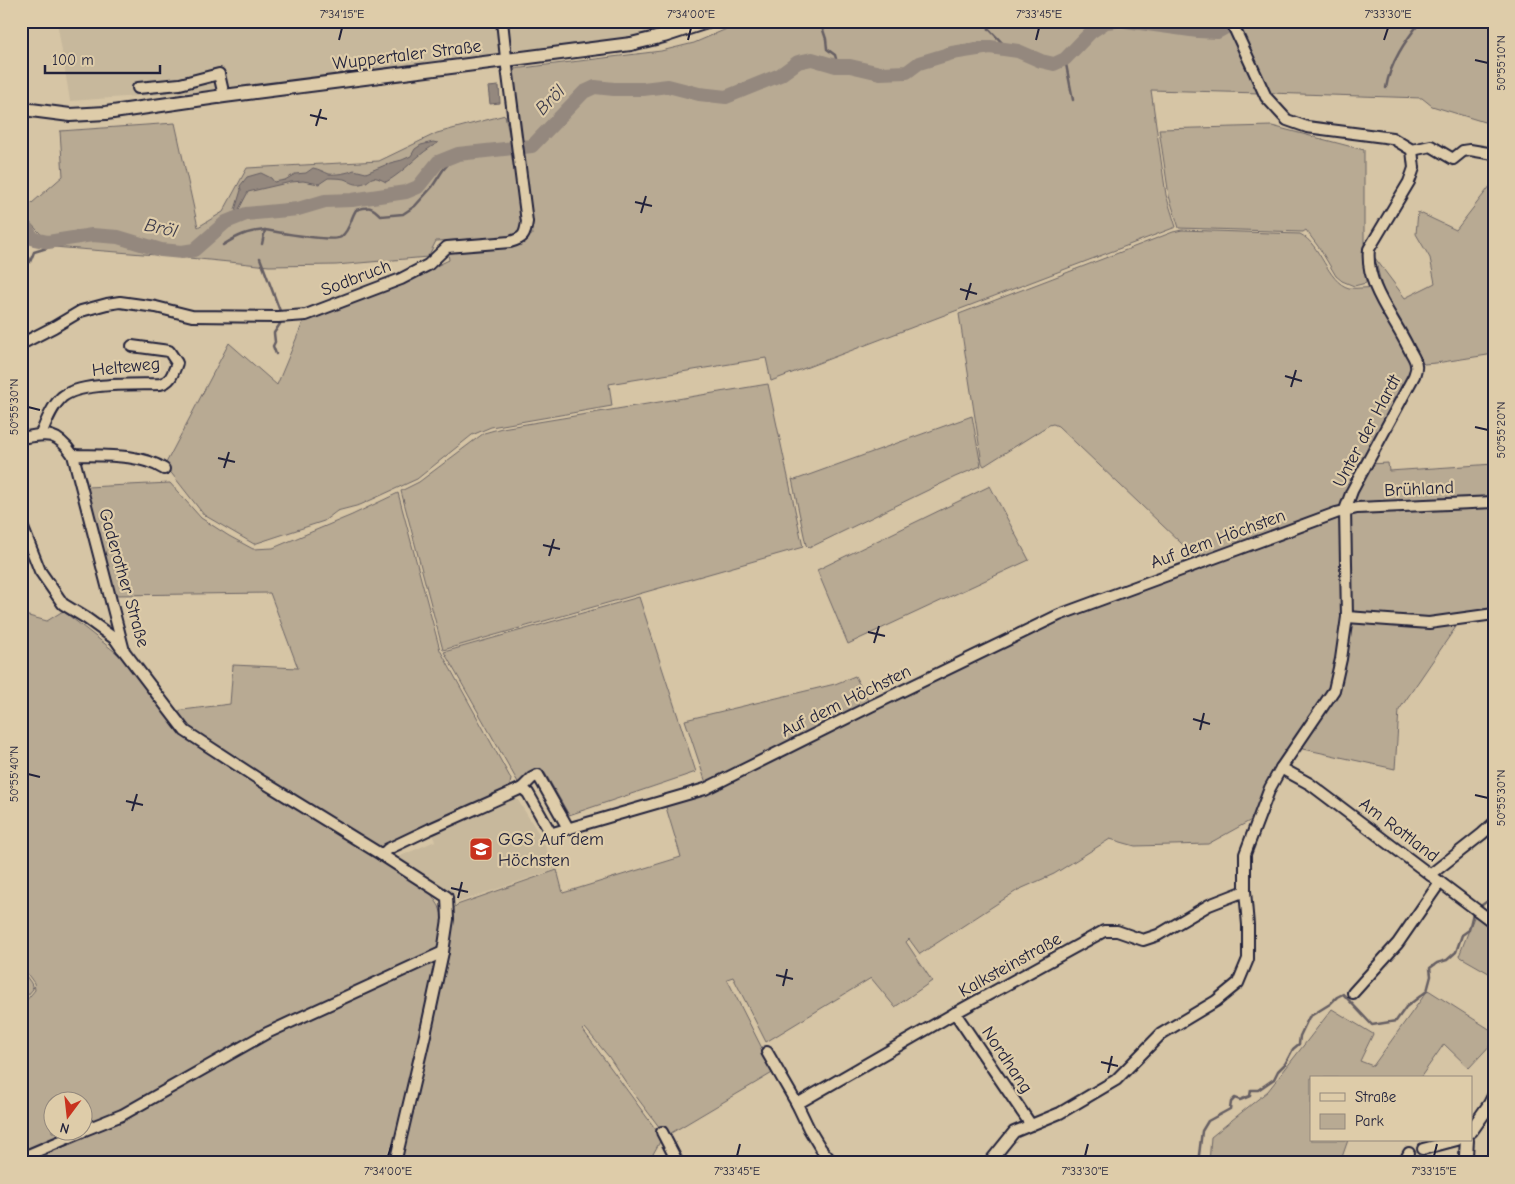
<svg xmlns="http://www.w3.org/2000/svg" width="1515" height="1184" font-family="'Comic Neue',sans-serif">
  <rect width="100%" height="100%" fill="#d6c5a5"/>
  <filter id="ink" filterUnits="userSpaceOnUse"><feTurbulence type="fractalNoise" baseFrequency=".02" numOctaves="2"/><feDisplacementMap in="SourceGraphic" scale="10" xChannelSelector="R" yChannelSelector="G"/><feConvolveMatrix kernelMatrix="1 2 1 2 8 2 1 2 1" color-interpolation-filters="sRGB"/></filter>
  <g filter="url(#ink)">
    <g fill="#c7b89c">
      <polygon points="57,21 699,21 650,36 486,54 194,92 70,101"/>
      <polygon points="516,797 539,834 556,869 459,902 396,858 435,841 432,833"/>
    </g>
    <g fill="#b8aa93" stroke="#6d6667">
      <polygon points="745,21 1226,21 1240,54 1260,93 1151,90 1166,195 1176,227 771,381 766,358 609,384 612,406 491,427 472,435 417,479 360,505 337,511 324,521 254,544 204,515 165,465 229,343 277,385 304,320 413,277 449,260 447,247 509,238 436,241 428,257 336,265 269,266 169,256 53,247 21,213 21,206 32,203 63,176 60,131 175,123 198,227 223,212 247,168 379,161 437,133 505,115 516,168 525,223 519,237 532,235 511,73 514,69 661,51 694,43"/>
      <polygon points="1234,21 1494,21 1494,125 1432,106 1422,98 1269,93"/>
      <polygon points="1272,126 1364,150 1364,244 1369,274 1368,279 1366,283 1354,286 1342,281 1336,276 1320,249 1306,230 1303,232 1179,228 1169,196 1159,129"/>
      <polygon points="1494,181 1494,354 1436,363 1424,364 1420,360 1388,301 1382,287 1375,258 1405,298 1435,283 1430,258 1416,234 1418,212 1456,230"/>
      <path d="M1182 230 1300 234C1321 244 1327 282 1349 288 1357 289 1365 287 1373 288L1413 364 1411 372 1342 505 1339 509 1201 562 1058 426 1053 424 1049 425 984 466 982 463 959 314 1173 232Z"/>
      <polygon points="768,384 803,547 443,650 401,491 419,482 484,433 502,428"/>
      <polygon points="972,416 981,466 955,477 809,548 806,545 792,479 795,480"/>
      <polygon points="1388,463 1389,471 1494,464 1494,500 1354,505 1351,502 1370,464"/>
      <polygon points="170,483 201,518 229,536 253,549 273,548 352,515 398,493 440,650 511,779 509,790 383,849 375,846 199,736 183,723 175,711 230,704 233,665 298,668 270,593 115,595 87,487"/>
      <polygon points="990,486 1029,560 848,644 817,570"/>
      <polygon points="1494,504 1494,613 1434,620 1350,614 1350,513"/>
      <polygon points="1331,517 1341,517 1343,519 1342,612 1336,677 1267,782 1255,818 1208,844 1135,846 1110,839 1054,874 1018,890 920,954 909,939 906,942 932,981 895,1007 871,978 766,1042 733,977 727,979 774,1072 666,1136 629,1087 609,1057 585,1028 583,1030 662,1138 648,1163 21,1163 121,1117 198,1079 83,1129 82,1102 52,1102 52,1132 77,1132 21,1155 21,1007 35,990 34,983 21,965 21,614 47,621 63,611 128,662 170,717 430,892 439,906 443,918 457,905 557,870 563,893 681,857 665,804 709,792 685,720 835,684 855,676 871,706 948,675 1056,621"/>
      <polygon points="639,597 696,772 569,815 545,773 541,768 519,784 444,652"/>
      <polygon points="1348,619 1460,621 1399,710 1395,769 1299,748 1337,692"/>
      <polygon points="1476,912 1494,925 1494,976 1459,956"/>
      <polygon points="21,969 31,983 33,989 21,1003"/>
      <polygon points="1428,990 1494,1032 1494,1041 1469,1068 1444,1044 1420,1078 1311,1078 1311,1140 1348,1140 1340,1163 1209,1163 1211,1137 1268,1091 1332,1009 1373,1034 1360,1061 1373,1066"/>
    </g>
    <g fill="#94887e" stroke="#665f63">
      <polygon points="499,86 500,103 490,104 488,87"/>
      <path d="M433 142 438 143C418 153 406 171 386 182 367 172 374 182 360 184 353 185 350 181 344 179 339 178 333 178 328 178L319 184 303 181 291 182 248 192 238 211 235 210 241 190 240 186 247 177 261 173 271 178 274 182 285 180 295 174 306 173 313 168C319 169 324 172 329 174 335 175 348 173 354 170L366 173 390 163 402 160 411 156 415 149 421 145Z"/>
    </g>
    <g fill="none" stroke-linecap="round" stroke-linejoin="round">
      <g stroke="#665f63" stroke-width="2.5">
        <polyline points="820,21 826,39 827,49 835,55 838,66"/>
        <polyline points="988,21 989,29 1009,50"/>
        <polyline points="1065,59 1073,100"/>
        <path d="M1386 88C1390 63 1405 41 1421 21"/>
        <path d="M262 244 265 230C278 232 333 243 341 237 351 229 350 219 356 210 370 206 371 206 381 216L403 214 415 206 432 187 443 170 456 155"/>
        <path d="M223 245C239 235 246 232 265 230"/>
        <polyline points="260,258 280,311"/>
        <polyline points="21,264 30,262 34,252 47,248 51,241"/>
        <polyline points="276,354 273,346 275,342 274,333 280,324 280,322"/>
        <polyline points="1482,905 1493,897 1494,895"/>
        <polyline points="1198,1163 1202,1131 1208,1121 1230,1109 1231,1102 1235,1098 1240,1100 1250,1096 1251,1090 1258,1090 1274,1079 1278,1071 1285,1064 1293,1049 1299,1044 1300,1036 1309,1017 1330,1004 1337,997 1343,994 1372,1025 1396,1021 1406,1007 1427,991 1431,976 1430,968 1437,963 1447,960 1456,952 1462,935 1469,930 1473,913"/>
      </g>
      <g stroke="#94887e" stroke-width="14">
        <polyline points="1126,21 1198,31 1217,32 1237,21"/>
        <polyline points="21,222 34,239 48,242 92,235 118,237 161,250 182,252 194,250 226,222 246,214 298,209 325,201 352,200 406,192 418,187 438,162 458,154 532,146 584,92 595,87 614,89 643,89 668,86 699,94 726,97 780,75 798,62 812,59 836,66 850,66 880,73 907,72 919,63 952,53 990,47 1018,51 1041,61 1054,64 1065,59 1091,32 1106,22 1115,21"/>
      </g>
      <g stroke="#22223b" stroke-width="14">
        <g id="minor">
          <polyline points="138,88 180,84 219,74 224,96"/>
          <polyline points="1412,150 1431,146 1453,159 1463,151 1470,150 1494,154"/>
          <path d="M21 344 54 327 81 311 107 304 120 302 156 307 192 316 278 317 306 315 401 279 428 265 447 247 510 242C524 238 525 235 527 222L507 67 502 21"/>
          <path d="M41 434C46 422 52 406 62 397 80 382 135 385 160 384 171 382 173 373 177 363L169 351 132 346"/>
          <path d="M21 438C48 433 57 432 73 455L124 651 185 731 260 780 382 855 447 897 448 919 443 952 425 1035 395 1163"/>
          <path d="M73 455C101 456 140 453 164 469"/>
          <polyline points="21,523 40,571 63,604 86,618 115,639 122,649"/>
          <polyline points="1347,617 1429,623 1494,614"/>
          <polyline points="1281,768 1310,784 1494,923"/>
          <polyline points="522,788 528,793 550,832 553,833 705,789 871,706 1059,615 1336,513 1357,508 1494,502"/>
          <polyline points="382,855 388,849 430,829 522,788 532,778 538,775 568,828"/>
          <polyline points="1430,875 1482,834 1494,823"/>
          <polyline points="1353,993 1398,943 1440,882"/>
          <polyline points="955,1013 1031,1125"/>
          <polyline points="767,1052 797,1104 809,1129 821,1149 833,1163"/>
          <polyline points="797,1104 955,1013 1104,931 1117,931 1143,940 1158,935 1209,905 1245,891"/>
          <polyline points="82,1131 122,1115 267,1033 443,952"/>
          <polyline points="662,1132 678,1163"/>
          <polyline points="1423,1149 1457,1140"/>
          <polyline points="21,1158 82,1132"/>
          <path d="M989 1163 1014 1132 1060 1113 1116 1080 1161 1034 1216 1001 1238 983 1248 959V925L1245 891V854L1270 788 1281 768 1334 690 1341 659 1347 617 1345 510 1352 491 1414 376C1415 373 1417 368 1416 365 1416 359 1410 352 1408 347 1393 316 1365 285 1369 249L1409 182 1414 168 1412 150 1392 138 1307 127 1287 120 1266 97 1231 21"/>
          <polyline points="1404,1163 1409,1153"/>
          <polyline points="1491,1163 1494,1160"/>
        </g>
      </g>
      <g stroke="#22223b" stroke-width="16">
        <g id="major">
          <polyline points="21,108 31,110 70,115 106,113 224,96 631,44 664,36 710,21"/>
          <polyline points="1471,1131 1490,1104 1494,1096"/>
          <polyline points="1467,1140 1466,1155 1469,1163"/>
        </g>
      </g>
      <use href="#minor" stroke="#decca9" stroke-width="10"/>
      <use href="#major" stroke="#decca9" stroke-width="12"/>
    </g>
  </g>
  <path fill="none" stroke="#22223b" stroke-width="2" d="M339 40 342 28M688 40 691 28M1036 40 1039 28M1384 40 1388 28M1475 60 1488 63M310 115 327 119M316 126 321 109M635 202 652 206M641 213 646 196M960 289 977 294M966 300 971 283M1285 376 1302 381M1291 387 1296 370M28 407 40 410M1475 427 1488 430M218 458 235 462M224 468 229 452M543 545 560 549M549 556 554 539M868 632 885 636M874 643 879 626M1193 719 1210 724M1200 730 1204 713M28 774 40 777M1475 795 1488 798M126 801 143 805M132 811 137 794M451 888 468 892M458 898 462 882M776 975 793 979M783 986 787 969M1101 1062 1118 1066M1108 1073 1112 1056M388 1156 392 1144M737 1156 740 1144M1085 1156 1088 1144M1434 1156 1437 1144"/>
  <defs>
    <g id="school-square" transform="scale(1.25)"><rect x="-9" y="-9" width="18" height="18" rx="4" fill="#c8321e" stroke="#decca9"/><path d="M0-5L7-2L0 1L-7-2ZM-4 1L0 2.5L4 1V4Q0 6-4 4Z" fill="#fff"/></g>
  </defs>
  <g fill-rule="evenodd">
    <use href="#school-square" x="481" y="849"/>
  </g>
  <g text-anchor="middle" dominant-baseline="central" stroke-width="4.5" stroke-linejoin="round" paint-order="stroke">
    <g font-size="18" fill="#22223b" stroke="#decca9">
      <text transform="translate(407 55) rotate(-7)">Wuppertaler Straße</text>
      <text transform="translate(356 278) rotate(-21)">Sodbruch</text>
      <text transform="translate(126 367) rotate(-6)">Helteweg</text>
      <text transform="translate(1367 431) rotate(-62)">Unter der Hardt</text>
      <text transform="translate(1419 489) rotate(-3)">Brühland</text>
      <text transform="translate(1218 539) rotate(-20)">Auf dem Höchsten</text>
      <text transform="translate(124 578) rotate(74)">Gaderother Straße</text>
      <text transform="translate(846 701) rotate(-26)">Auf dem Höchsten</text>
      <text transform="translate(1399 830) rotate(37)">Am Rottland</text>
      <text transform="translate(1010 965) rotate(-29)">Kalksteinstraße</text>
      <text transform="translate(1007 1060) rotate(56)">Nordhang</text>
    </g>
    <g font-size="18" fill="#22223b" stroke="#decca9" text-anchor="start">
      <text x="498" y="839">GGS Auf dem<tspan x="498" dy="21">Höchsten</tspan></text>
    </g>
    <g font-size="19" font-style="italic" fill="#3e3c4c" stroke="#decca9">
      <text transform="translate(550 100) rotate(-46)">Bröl</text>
      <text transform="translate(161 228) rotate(13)">Bröl</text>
    </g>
  </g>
  <rect width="1515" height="1184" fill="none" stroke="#decca9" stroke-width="55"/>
  <rect x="1310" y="1076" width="162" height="65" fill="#decca9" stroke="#93887d"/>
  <rect x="1320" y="1093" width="25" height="8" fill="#decca9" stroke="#93887d"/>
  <text x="1355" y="1102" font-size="15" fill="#22223b">Straße</text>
  <rect x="1320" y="1114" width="25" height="15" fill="#b8aa93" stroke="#93887d"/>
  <text x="1355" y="1126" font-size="15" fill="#22223b">Park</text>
  <g transform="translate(68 1116) rotate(195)"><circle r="24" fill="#decca9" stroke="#93887d"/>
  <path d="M0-4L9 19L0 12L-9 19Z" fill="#c8321e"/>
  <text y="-8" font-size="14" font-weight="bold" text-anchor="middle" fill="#22223b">N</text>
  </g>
  <path d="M45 65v8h115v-8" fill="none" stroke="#22223b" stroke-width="2.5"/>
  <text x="52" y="65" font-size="15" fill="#22223b" stroke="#decca9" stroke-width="4" paint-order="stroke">100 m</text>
  <rect x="28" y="28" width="1460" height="1128" fill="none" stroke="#22223b" stroke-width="2"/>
  <g font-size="12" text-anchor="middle" fill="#22223b">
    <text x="342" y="18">7°34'15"E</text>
    <text x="691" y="18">7°34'00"E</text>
    <text x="1039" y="18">7°33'45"E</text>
    <text x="1388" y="18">7°33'30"E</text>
    <text transform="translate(1501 63) rotate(-90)" y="4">50°55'10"N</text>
    <text transform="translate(14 407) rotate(-90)" y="4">50°55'30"N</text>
    <text transform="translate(1501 430) rotate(-90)" y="4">50°55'20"N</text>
    <text transform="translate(14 774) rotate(-90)" y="4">50°55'40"N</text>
    <text transform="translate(1501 798) rotate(-90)" y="4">50°55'30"N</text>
    <text x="388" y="1175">7°34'00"E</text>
    <text x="737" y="1175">7°33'45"E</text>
    <text x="1085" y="1175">7°33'30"E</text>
    <text x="1434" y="1175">7°33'15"E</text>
  </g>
</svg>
